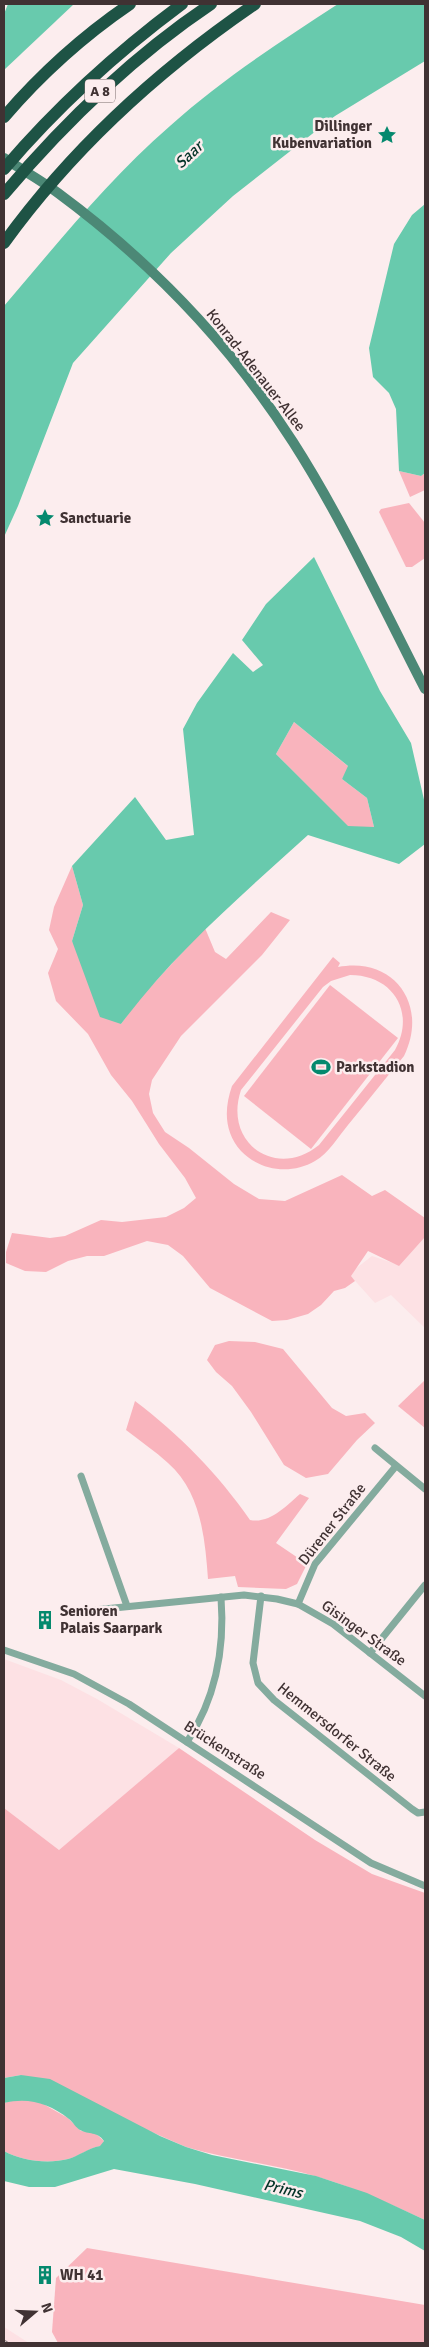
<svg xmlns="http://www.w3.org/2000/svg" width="429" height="2347" font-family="Signika,sans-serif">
  <rect width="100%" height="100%" fill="#fcedee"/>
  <g fill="#fde1e4">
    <polygon points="425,1237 425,1328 391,1295 375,1303 349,1274 372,1256 399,1265"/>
    <polygon points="4,1659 61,1680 97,1699 179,1748 59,1850 4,1808"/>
    <polygon points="4,2327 29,2343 4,2343"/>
  </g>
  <g fill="#f9b4bd" fill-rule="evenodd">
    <polygon points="399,471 421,476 425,473 425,490 410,497"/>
    <polygon points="409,503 425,523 425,558 412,567 406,567 379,512 381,509"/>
    <polygon points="294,722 349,767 342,779 367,798 374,827 348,827 276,754"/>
    <polygon points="72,866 83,905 72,941 121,1024 140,998 205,928 215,952 226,959 271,912 290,920 262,955 181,1036 152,1080 149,1094 153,1113 165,1132 189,1148 234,1184 259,1199 285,1201 342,1175 372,1196 385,1190 425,1218 425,1237 399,1266 368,1251 351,1276 355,1281 345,1288 334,1291 321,1305 308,1314 287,1320 272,1321 210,1288 183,1256 168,1245 147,1241 104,1256 87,1256 68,1261 46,1272 25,1271 6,1263 6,1252 12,1233 50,1238 65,1236 101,1220 122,1222 166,1217 184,1208 196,1198 185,1178 159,1144 132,1101 111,1075 88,1034 56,1001 48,973 58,949 49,930 54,907"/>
    <path d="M333 957 340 963 338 967C394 956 429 1005 404 1056 385 1079 367 1102 348 1125 338 1137 329 1153 315 1161 291 1175 260 1171 241 1151 224 1132 224 1109 232 1086ZM350 975C393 975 416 1012 395 1050L319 1145C276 1180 223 1143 241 1090L323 987 331 981Z"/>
    <polygon points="330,985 398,1038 311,1149 244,1096"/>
    <polygon points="229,1341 255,1342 283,1349 332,1408 346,1416 365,1413 375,1423 357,1440 328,1474 306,1478 284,1465 251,1412 232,1386 216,1372 207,1360 215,1345"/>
    <polygon points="425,1380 425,1428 398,1406"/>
    <path d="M135 1401C179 1434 219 1475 250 1520 270 1524 286 1506 300 1494L309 1498 276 1543 307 1564 297 1584 286 1589 238 1587 235 1576 208 1579C205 1538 201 1492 168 1463 155 1451 140 1441 126 1430Z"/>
    <path d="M179 1748 315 1840 372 1874 425 1893V2220C390 2204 355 2188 318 2177 275 2164 230 2160 186 2147L21 2075 4 2078V1808L59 1850Z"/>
    <path d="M19 2099 38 2101 68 2118 81 2131 94 2132 104 2141 101 2146C88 2148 80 2156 68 2159 48 2164 22 2161 4 2151V2103Z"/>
    <polygon points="87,2248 425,2305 425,2343 58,2343 52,2332 56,2278"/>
  </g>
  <g fill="#68caad" fill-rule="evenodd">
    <polygon points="8,4 74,4 4,70 4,14"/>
    <path d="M338 4H425V61L335 116 233 196 171 253 73 363 18 506 4 537V306C57 244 108 180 170 126 222 79 280 42 338 4Z"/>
    <polygon points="425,204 425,473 421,476 399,471 396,409 389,393 373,377 369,348 394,244 412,215"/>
    <path d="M314 557 380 691 411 743 425 804V844L399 864 308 835C241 896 176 951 121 1024L100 1017 72 941 83 905 72 866 135 797 166 840 194 835 183 729 197 703 233 653 253 672 263 665 242 640 266 604ZM294 722 348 766 342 779 367 798 374 827 348 826 276 754Z"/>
    <path d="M21 2075 50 2079 160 2136 186 2147 212 2155 316 2176 367 2193 425 2220V2251L401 2237 360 2221 195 2184 114 2169 55 2187H29L4 2181V2151C22 2161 48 2164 68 2159 79 2156 88 2148 100 2146L104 2141C97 2131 89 2135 80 2130 76 2128 73 2122 69 2119 49 2103 28 2097 4 2103V2078Z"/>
  </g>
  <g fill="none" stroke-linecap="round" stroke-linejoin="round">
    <g stroke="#84ab9e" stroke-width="7">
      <polyline points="375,1448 425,1489"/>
      <polyline points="81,1476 127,1606"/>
      <polyline points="261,1596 253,1663 258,1683 274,1700 412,1809 418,1813 425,1812"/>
      <polyline points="298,1604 315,1564 396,1466"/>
      <polyline points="94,1610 244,1595 277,1599 298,1604 333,1624 425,1696"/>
      <polyline points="4,1650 74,1674 129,1704 371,1863 425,1886"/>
      <polyline points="370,1653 425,1585"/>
      <path d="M187 1742C216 1698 225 1649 221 1597"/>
    </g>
    <path stroke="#4c8876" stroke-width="10" d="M4 158C22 170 41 180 58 193 150 261 231 345 293 442 343 520 382 606 425 689"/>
    <g stroke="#1e5345" stroke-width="12">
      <path d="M4 117C41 74 83 36 130 4"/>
      <path d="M4 169C57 107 116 53 182 4"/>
      <path d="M4 194C65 122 132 57 211 4"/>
      <path d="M4 243C72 149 160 69 255 4"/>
    </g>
    <g stroke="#948687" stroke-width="4.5">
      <polyline id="rail" points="4,2342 6,2343"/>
    </g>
    <use href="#rail" stroke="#fcedee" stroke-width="2.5" stroke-dasharray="8" stroke-linecap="butt"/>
  </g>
  <defs>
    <g id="sight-bare" transform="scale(1.5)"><path d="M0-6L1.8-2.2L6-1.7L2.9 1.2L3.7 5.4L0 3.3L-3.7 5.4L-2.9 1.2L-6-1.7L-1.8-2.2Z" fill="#05896e" stroke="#fcedee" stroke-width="2.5" paint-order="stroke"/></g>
    <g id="stadium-bare" transform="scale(1.5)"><path d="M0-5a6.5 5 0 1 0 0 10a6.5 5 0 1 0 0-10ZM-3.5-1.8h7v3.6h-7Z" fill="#05896e" stroke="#fcedee" stroke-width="2.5" paint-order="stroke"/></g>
    <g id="building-bare" transform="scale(1.5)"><path d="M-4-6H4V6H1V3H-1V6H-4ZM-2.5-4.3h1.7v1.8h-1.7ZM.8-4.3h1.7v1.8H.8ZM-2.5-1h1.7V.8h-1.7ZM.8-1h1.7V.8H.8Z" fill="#05896e" stroke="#fcedee" stroke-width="2.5" paint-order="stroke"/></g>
  </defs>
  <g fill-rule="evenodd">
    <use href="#sight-bare" x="387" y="135"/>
    <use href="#sight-bare" x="45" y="518"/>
    <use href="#stadium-bare" x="321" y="1067"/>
    <use href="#building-bare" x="45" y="1620"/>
    <use href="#building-bare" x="45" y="2275"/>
  </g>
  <g text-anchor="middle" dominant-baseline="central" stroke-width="5" stroke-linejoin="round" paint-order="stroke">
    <rect fill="#fcedee" stroke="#786a6b" stroke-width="1" x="85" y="79.5" width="30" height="23" rx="4"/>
    <g font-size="14" font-weight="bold" fill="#403233">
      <text x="100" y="91">A 8</text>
    </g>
    <g font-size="15" font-weight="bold" fill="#403233" stroke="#fcedee" text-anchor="start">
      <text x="372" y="126" text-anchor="end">Dillinger<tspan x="372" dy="17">Kubenvariation</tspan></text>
      <text x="60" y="518">Sanctuarie</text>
      <text x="336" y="1067">Parkstadion</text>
      <text x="60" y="1611">Senioren<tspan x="60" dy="17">Palais Saarpark</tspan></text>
      <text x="60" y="2275">WH 41</text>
    </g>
    <g font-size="15" fill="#403233" stroke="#fcedee">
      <text transform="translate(256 370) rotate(52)">Konrad-Adenauer-Allee</text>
      <text transform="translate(332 1524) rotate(-52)">Dürener Straße</text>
      <text transform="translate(364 1633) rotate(36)">Gisinger Straße</text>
      <text transform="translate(337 1732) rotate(39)">Hemmersdorfer Straße</text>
      <text transform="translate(225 1750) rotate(33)">Brückenstraße</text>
    </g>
    <g font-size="16" font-style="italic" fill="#033327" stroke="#fcedee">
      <text transform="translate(189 155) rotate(-43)">Saar</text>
      <text transform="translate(283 2189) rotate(13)">Prims</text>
    </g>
  </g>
  <rect width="429" height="2347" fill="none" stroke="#403233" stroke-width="10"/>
  <g transform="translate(35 2312) rotate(71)" stroke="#fcedee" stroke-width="4" paint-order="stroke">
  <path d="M0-4L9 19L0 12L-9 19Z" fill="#403233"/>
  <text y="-8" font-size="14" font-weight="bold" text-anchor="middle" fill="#403233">N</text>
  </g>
</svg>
